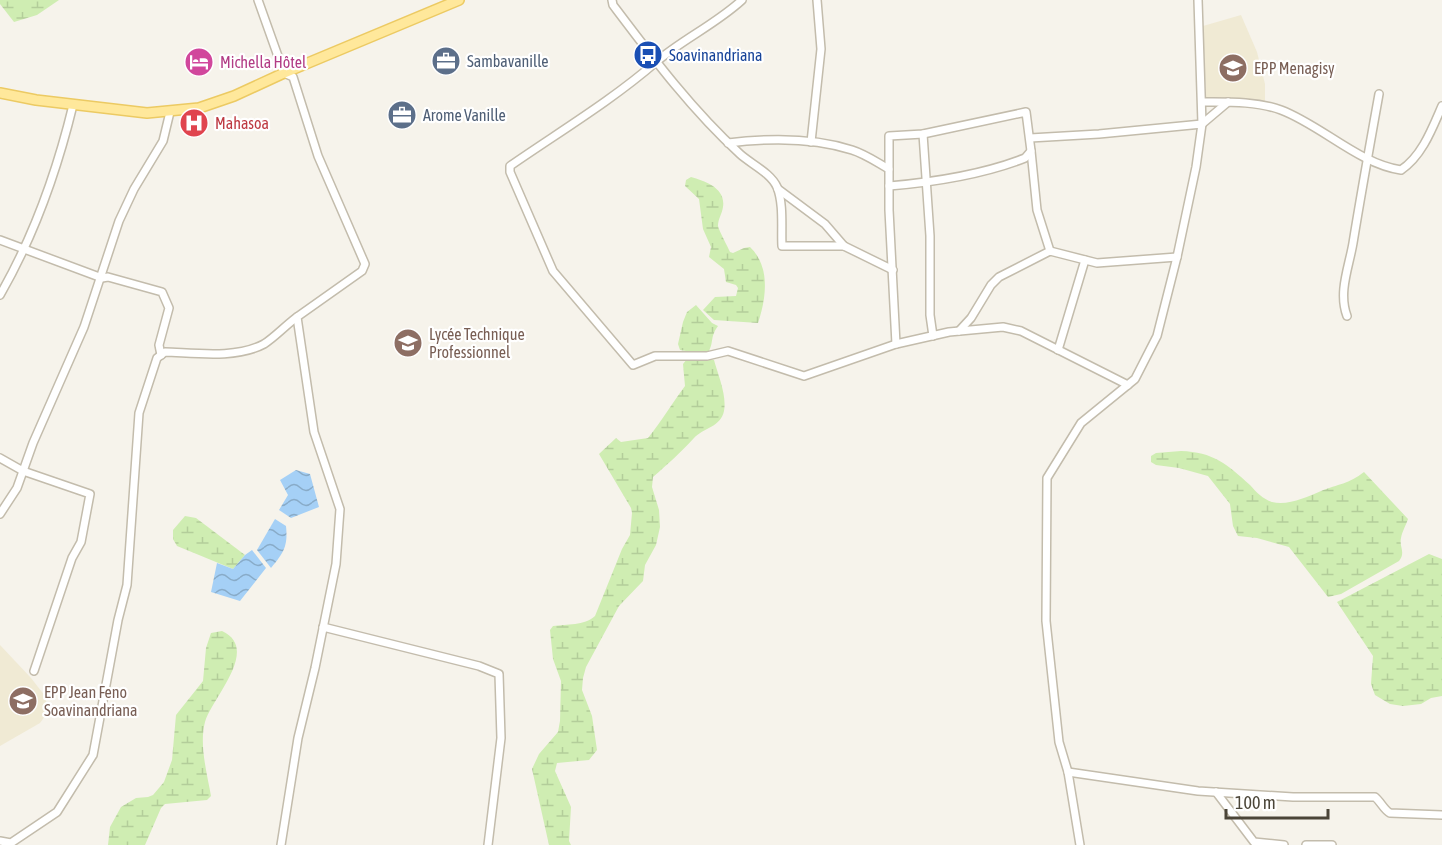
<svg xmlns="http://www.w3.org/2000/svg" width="1442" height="845" font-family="'Asap Condensed',sans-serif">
  <defs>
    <pattern id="wetland-marsh" width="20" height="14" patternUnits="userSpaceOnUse" patternTransform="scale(1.5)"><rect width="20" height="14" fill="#cfedb2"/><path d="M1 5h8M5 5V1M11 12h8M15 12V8" fill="none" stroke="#b3cd9a"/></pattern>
    <pattern id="water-waves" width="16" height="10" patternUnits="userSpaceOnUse" patternTransform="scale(1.5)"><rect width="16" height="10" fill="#a5d0f6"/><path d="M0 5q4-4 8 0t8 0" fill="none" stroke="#88abc8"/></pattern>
  </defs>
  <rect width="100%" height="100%" fill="#f6f3eb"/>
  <g fill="#f0ead4">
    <polygon points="1241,15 1257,52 1265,84 1265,101 1206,99 1203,26"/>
    <polygon points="0,645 31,678 45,696 47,706 45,716 40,723 0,746"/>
  </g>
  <g fill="url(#wetland-marsh)">
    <polygon points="0,0 59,0 37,15 14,22 0,4"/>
    <path d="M691 177C705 181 726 188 723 207 722 214 718 219 718 226 719 231 728 247 730 252L733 253 744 248 750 247C771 267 766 299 758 323L714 320 703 310 715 297 736 296 738 288 736 285 726 282 724 269 709 257 711 247 703 229 699 199 685 186 686 180Z"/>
    <path d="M696 305 712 323 718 326C710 337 714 341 709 351L692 352 680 350 678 344 683 322 687 312Z"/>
    <path d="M704 358 714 360C718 375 727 395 724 411 721 427 703 428 694 438 680 453 669 463 653 477L652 487 659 510 660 527 656 545 645 565 643 581 619 606 586 667 583 678 582 690 592 716 597 750 589 760 557 763 555 771 571 807 569 841 571 845H549L532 769 539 754 558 732 560 721 561 681 553 659 550 630 553 626C567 624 584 626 595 616L622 549 630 535 632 513 631 508 599 454 616 438 621 442 648 438C662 421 672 403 685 386L683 364 687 359Z"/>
    <path d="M1181 451C1213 452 1227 464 1250 485 1256 492 1263 499 1272 502 1288 506 1307 497 1321 491 1338 484 1349 484 1364 472L1408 519C1406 525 1402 532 1401 538 1399 547 1406 552 1399 561L1341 594 1328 597 1289 547 1257 538 1238 536 1233 526 1230 504 1208 476 1179 468 1156 465 1151 462V456L1156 453Z"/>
    <polygon points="185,516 196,518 245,555 233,569 177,546 173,539 173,530"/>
    <polygon points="1429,554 1442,559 1442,696 1431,698 1421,704 1403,706 1390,704 1375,695 1371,684 1373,656 1337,602"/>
    <path d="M222 631C261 649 212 698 205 722 199 745 207 773 211 796L207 800 165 804 161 808 145 845H108L110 827 121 807 136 798 148 797 153 795 164 782 172 760 176 715 203 681 206 648 211 633Z"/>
  </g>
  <g fill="url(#water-waves)">
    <polygon points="296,470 310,474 319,507 291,518 279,510 288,495 280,480"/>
    <path d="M275 519 286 526C288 546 284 552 271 568L257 550Z"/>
    <polygon points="252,550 266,568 240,601 211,592 217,563 233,569 245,555"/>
  </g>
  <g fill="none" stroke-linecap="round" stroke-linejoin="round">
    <g stroke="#c3bcac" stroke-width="10">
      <g id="minor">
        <polyline points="258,0 284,73 293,77 318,156 365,264 362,271 297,317 314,432 340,509 336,564 315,668 298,738 281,845"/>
        <path d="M612 0 613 5C653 58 691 109 740 154 751 164 771 173 777 187 784 204 781 229 782 246H844L893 270"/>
        <path d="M742 0C716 24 683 39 656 62 611 101 559 132 510 166V172L553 271 633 365 655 356H707L728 351 804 376 896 344 949 332 1003 327 1021 331 1128 385"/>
        <path d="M1202 102C1228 102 1256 101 1281 110 1321 125 1359 164 1401 170 1422 156 1432 129 1442 106"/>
        <polyline points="923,134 930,236 930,315 933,336"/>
        <polyline points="1030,138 1099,134 1202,124 1228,102"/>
        <polyline points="811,142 821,49 817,0"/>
        <path d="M728 143C769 138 812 137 852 150 865 154 878 163 889 169V210L896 344"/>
        <polyline points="1031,151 1037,210 1050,251"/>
        <path d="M889 169V136L923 134 1026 112 1031 151 1025 158C982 175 935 182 889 186"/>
        <polyline points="778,189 825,224 844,246"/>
        <polyline points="0,240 102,278 108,277 162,292 169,308 159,345 161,355"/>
        <path d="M0 295C34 236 57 171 73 105"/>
        <path d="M1347 316C1338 292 1349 267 1353 243 1361 194 1370 144 1379 94"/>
        <polyline points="959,331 971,318 991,285 999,277 1050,251 1097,263 1177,257"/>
        <polyline points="1058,350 1085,260"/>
        <polyline points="0,458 23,471 90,494 81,542 72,558 34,671"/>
        <polyline points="0,514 17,488 33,443 84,327 119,221 134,189 163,141 170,112"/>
        <polyline points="323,627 479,666 499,674 501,738 488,845"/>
        <path d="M1068 772 1198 791 1293 797H1375C1381 802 1384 810 1390 813L1442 815"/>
        <polyline points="1216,792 1254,842 1284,845"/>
        <path d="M0 841 11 843 57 812 93 755 118 620 127 585 139 413 157 358 165 352C195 353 236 359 264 344 275 337 286 325 297 317"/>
        <polyline points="1080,845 1068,772 1059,742 1046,621 1047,478 1081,423 1135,379 1157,336 1177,257 1196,167 1202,124 1198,0"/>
        <polyline points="1306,845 1332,845"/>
      </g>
    </g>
    <g stroke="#ecca63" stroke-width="12">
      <polyline id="major" points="0,93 36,100 147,113 199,108 234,96 284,73 459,0"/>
    </g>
    <use href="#minor" stroke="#fff" stroke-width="7"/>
    <use href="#major" stroke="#ffe89b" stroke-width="9"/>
  </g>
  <defs>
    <g id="bus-disc" transform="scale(1.5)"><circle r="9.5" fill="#1a4fb4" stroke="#fff"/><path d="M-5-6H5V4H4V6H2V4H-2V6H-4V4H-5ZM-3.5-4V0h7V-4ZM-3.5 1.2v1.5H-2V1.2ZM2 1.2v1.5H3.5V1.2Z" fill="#fff"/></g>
    <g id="office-disc" transform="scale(1.5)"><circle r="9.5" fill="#5c6f8a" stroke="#fff"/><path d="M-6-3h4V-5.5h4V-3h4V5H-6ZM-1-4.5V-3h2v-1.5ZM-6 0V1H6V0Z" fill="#fff"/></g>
    <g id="hotel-disc" transform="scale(1.5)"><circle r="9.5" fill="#d1479c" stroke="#fff"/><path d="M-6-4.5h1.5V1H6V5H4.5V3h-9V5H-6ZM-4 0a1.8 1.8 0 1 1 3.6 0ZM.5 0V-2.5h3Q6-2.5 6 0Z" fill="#fff"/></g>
    <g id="school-disc" transform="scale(1.5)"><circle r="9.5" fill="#8d6e63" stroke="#fff"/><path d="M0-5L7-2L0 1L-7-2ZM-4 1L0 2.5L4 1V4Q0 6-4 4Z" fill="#fff"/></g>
    <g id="hospital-disc" transform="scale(1.5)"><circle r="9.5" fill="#e0444e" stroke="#fff"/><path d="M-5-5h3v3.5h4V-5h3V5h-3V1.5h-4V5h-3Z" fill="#fff"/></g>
  </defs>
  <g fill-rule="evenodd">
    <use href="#bus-disc" x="648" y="55"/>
    <use href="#office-disc" x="446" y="61"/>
    <use href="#hotel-disc" x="199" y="62"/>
    <use href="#school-disc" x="1233" y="68"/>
    <use href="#office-disc" x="402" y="115"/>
    <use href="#hospital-disc" x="194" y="123"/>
    <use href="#school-disc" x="408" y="343"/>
    <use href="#school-disc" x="23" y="701"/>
  </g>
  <g text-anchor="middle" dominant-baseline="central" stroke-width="4.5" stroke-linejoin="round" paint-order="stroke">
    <g font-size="16" fill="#164399" stroke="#fff" text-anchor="start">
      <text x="669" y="55">Soavinandriana</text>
    </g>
    <g font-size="16" fill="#4e5e75" stroke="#fff" text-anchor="start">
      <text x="467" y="61">Sambavanille</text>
      <text x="423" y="115">Arome Vanille</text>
    </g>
    <g font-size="16" fill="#b23c85" stroke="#fff" text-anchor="start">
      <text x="220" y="62">Michella Hôtel</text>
    </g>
    <g font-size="16" fill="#785e54" stroke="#fff" text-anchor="start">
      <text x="1254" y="68">EPP Menagisy</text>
      <text x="429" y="334">Lycée Technique<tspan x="429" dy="18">Professionnel</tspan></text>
      <text x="44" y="692">EPP Jean Feno<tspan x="44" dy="18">Soavinandriana</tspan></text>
    </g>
    <g font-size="16" fill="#be3a42" stroke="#fff" text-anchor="start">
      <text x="215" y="123">Mahasoa</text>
    </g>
  </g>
  <path d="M1226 809v9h102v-9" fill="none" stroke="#4b4538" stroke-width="3"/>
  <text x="1235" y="809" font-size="18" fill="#4b4538" stroke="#ffffff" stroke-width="4.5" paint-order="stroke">100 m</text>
</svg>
